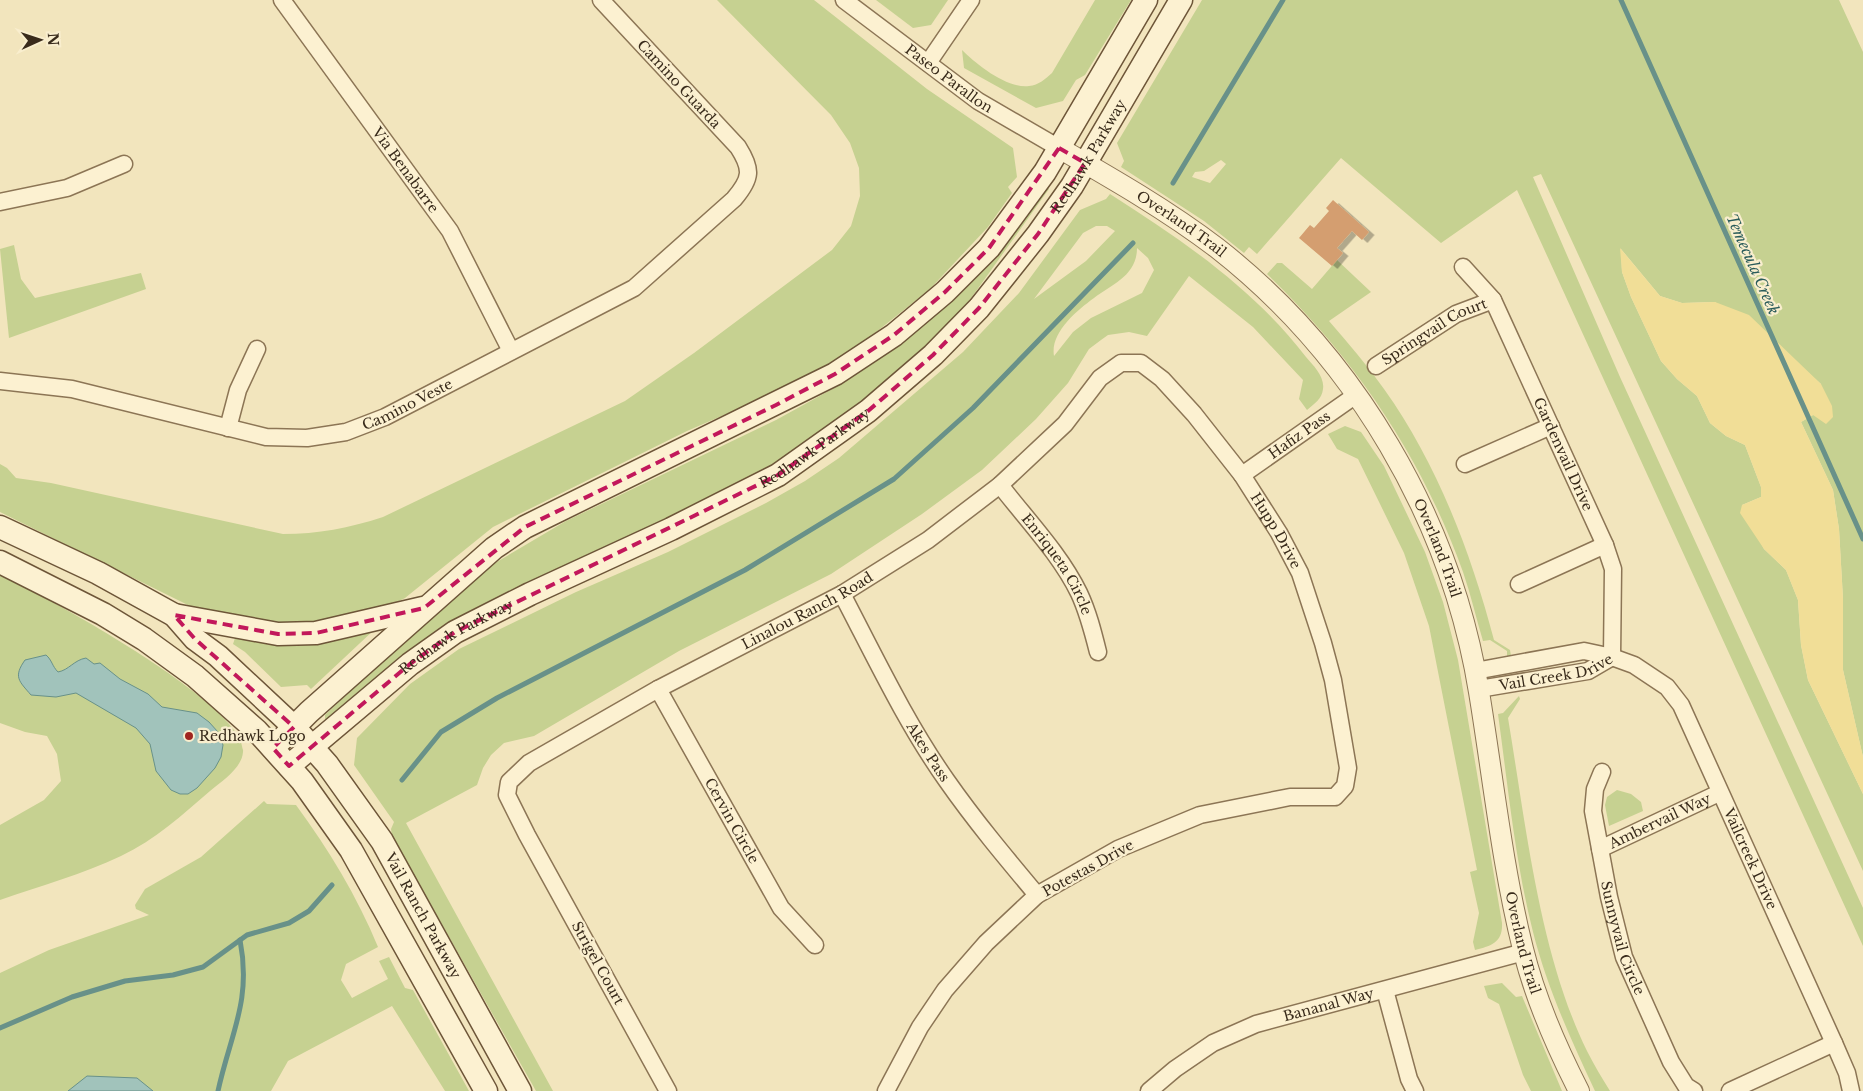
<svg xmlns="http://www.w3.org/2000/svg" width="1863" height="1091" font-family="'Libre Baskerville',serif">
  <defs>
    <filter id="shadow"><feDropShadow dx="5.5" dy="3" stdDeviation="0" flood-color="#0004"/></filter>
  </defs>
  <rect width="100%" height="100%" fill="#f2e5bd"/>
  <g fill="#c6d191" fill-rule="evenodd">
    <path d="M717 0H814L927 89 1013 148 1017 177 1008 187 1012 193 988 227 929 290 861 344 810 378 687 431 493 527 405 598 374 614 287 626 196 609 0 512V464L7 468 16 478 51 483 283 534C318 534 349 528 383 517L625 401 694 353 832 250 851 226 860 196 859 168 850 143 831 115Z"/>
    <polygon points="876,0 948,0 931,25 913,28"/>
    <path d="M1095 0H1131L1085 75 1076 80 1063 101 1036 108 964 68 962 50C976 64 1007 89 1029 86 1039 85 1045 79 1052 73Z"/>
    <path d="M1202 0H1839L1863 52V757L1843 670V599L1839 529 1833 490 1801 422 1813 415 1821 384 1803 368 1715 302 1682 303 1660 296 1621 249 1622 272 1631 297 1661 361 1677 379 1697 396 1710 423 1726 436 1745 445 1761 487V497L1742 505 1764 549 1786 570 1798 600 1801 645 1808 680 1863 794V871L1541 174 1533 177 1620 377 1863 908V946L1517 190 1441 243 1341 158 1257 254 1249 247 1244 253 1204 221 1121 167 1124 161 1117 143ZM1221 160 1226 164 1210 183 1192 177 1195 172 1204 171Z"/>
    <polygon points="1048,187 1049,189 959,315 918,357 860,407 764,473 463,616 416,645 325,720 325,715 391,653 495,563 566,521 776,420 836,387 885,354"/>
    <path d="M1110 194C1182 240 1253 288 1306 357 1313 365 1325 377 1323 389 1322 399 1314 404 1307 410L1299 399 1303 380 1253 327 1189 276 1147 336 1129 332 1108 335 1101 340 1089 349 1068 383 1036 419 982 470 922 514 831 574 679 651 534 736 504 743 491 755 483 768 477 785 406 823 553 1091H536L392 836 391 829 394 822 354 765 357 738 410 684 459 649 576 592 668 552 766 503 805 481 839 458 963 352 1019 293 1080 210 1106 199ZM1096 226H1107L1115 231 1086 261 1034 299 1083 233ZM1137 248 1148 258 1154 270 1142 293 1091 318 1073 332 1054 356C1050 333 1076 311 1094 298 1113 284 1137 275 1137 248Z"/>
    <polygon points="14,245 21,279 35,298 141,273 146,289 9,338 0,249"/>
    <path d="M1337 260 1371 292 1329 321C1348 343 1367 365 1384 389 1437 463 1471 553 1494 640L1510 650 1511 656H1507V651L1490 640 1483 641C1476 618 1471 595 1463 572 1421 455 1356 360 1267 274L1277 263H1282L1312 289Z"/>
    <path d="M1345 426 1361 432 1384 466 1425 552 1443 602 1458 660 1502 923C1503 942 1492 946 1475 950L1473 942 1479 913 1470 872 1477 870 1429 626 1404 553 1358 459 1337 449 1328 434Z"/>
    <path d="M0 575C42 594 248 706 243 752 242 768 222 781 210 791 182 815 155 840 121 856 83 874 40 886 0 900V825L44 800 61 781 57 754 47 736 25 732 0 723Z"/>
    <polygon points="375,629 311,689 307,685 281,687 245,652 233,644 236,635"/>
    <path d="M1519 696 1520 699 1508 718C1526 825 1539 953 1587 1051 1594 1065 1602 1078 1610 1091H1595C1571 1040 1547 987 1533 932 1515 861 1508 786 1498 714L1503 713Z"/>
    <polygon points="1617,790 1631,794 1641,802 1643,811 1609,826 1605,805 1607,797"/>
    <path d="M264 801 267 804 296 805C329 850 357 896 378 947L346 964 341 980 352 998 388 979 379 961 389 957 405 988 413 990 469 1091H445L392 1006 288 1061 271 1091H0V973L49 950 149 915 136 909 135 905 145 889 201 857Z"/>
    <polygon points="1502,983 1516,997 1522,996 1562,1091 1531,1091 1523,1075 1499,1004 1488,998 1484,986"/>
  </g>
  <polygon fill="#f1de97" points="1620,248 1660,296 1682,303 1715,302 1749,315 1821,384 1832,406 1833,417 1826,424 1813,415 1801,422 1833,490 1839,529 1843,599 1843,670 1863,757 1863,794 1808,680 1801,645 1798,600 1786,570 1764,549 1740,513 1742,505 1761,497 1761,487 1745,445 1726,436 1710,423 1697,396 1677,379 1661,361 1631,297 1622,272"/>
  <g fill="#a1c3bb" stroke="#689189">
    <path d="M46 655C52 660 52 666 58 672 69 670 74 660 86 658L94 664 100 663 120 679 148 694 162 707 197 713 209 722 218 732 223 745 221 757 215 768 197 788 188 794H180L171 790 156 771 150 744 136 728 76 693 56 697 31 695C19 681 13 677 25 660Z"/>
    <polygon points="87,1076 137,1078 153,1091 68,1091"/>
  </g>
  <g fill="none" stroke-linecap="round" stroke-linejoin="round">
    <g stroke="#689189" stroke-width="5">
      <polyline points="1621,0 1863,539"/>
      <polyline points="1173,183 1283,0"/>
      <polyline points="402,780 441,732 497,698 745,570 894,479 973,408 1133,243"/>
      <polyline points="0,1028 72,997 125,981 173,975 203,967 247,935 289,923 309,911 332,885"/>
      <path d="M218 1091C230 1035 252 1001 240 940"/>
    </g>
  </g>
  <polygon fill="#d49e70" filter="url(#shadow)" points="1333,200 1369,232 1362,240 1352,231 1337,248 1343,253 1332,266 1299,238 1310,225 1314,228 1329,211 1326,208"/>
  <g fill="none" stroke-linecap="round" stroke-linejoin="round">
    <g stroke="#8c7555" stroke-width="19">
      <g id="minor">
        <path id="s1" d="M282 0 450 231 511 351"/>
        <path id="s2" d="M844 0 978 101 1059 148"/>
        <polyline points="928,63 971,0"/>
        <polyline points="0,202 67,188 124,164"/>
        <path id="s3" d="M1463 267 1493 300 1605 545 1613 569 1612 657"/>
        <path id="s4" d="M1376 366 1456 314 1493 300"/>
        <path id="s5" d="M0 381 72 389 266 437 307 438 346 432 385 417 634 288 734 199C752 178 752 169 738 147L601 0"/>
        <polyline points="228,428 238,390 257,349"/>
        <polyline points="1465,464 1551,426"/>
        <path id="s6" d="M1242 475 1356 395"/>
        <path id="s7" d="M1000 485C1027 520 1060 554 1079 593 1088 612 1093 632 1098 652"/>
        <polyline points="1519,584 1605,545"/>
        <path id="s8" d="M842 594C875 657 906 723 947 781 975 821 1006 858 1037 895"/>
        <path id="s9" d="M1475 671 1584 651 1612 657 1634 665 1667 687 1681 705 1834 1043 1847 1073 1851 1091"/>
        <path id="s10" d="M658 689 781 908 815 945"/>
        <path id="s11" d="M1479 689 1588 671 1612 657"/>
        <path id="s12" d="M1602 772 1595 789 1593 811 1609 897 1624 957 1671 1062 1686 1086 1694 1091"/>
        <path id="s13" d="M1600 849 1719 793"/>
        <polyline points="1385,990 1409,1079 1415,1091"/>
        <path id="s14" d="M668 1091 527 835 507 795 509 782 529 763 658 689 842 594 928 540 1000 485 1065 424 1100 378 1121 363H1141L1162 379 1194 414 1242 475 1279 533 1300 573 1323 643 1333 680 1348 768 1345 786 1335 797H1290L1200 815 1118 849 1037 895 986 943 945 990 920 1027 886 1091"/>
        <path id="s15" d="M1149 1091 1175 1069 1213 1043 1256 1024 1524 952"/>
        <polyline points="1730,1091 1834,1043"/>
      </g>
    </g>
    <g stroke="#8c7555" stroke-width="22">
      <g id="tertiary">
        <path id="s16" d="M1059 148C1113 179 1167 210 1217 248 1355 356 1451 519 1479 692 1493 777 1502 865 1523 949 1535 998 1556 1046 1579 1091"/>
      </g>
    </g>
    <g stroke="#6d5538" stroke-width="25">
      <g id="secondary">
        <path id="s17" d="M0 527 98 573 174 615 195 639 218 656 294 727 327 764 382 841 520 1091"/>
        <polyline points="0,562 103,614 144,639 195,676 257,731 302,781 351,850 486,1091"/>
        <polyline points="174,615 278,634 316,633 423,608"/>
        <polyline points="273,748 309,712 494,548 525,527 835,374 894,335 945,292 989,248 1045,172 1146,0"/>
        <path id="s18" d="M289 766 410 664 455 632 530 594 671 529 778 475 868 411 933 355 979 308 1038 234 1072 186 1181 0"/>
      </g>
    </g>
    <use href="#minor" stroke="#fcf1d1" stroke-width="16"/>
    <use href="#tertiary" stroke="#fcf1d1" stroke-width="20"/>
    <use href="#secondary" stroke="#fcf1d1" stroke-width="22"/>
  </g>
  <path fill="none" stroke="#c2185b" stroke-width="4" stroke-dasharray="10 6" stroke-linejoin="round" d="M1059 148 1085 163 1038 234 979 308 933 355 868 411 778 475 455 632 410 664 289 766 273 748 294 727 195 639 174 615 278 634 316 633 424 608 525 527 776 405 835 374 894 335 945 292 989 248Z"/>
  <circle fill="#a0251f" stroke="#f9eece" stroke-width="2" cx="189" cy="736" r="5"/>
  <g text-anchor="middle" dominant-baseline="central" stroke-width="4.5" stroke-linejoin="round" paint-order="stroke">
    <g font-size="14" fill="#392b1b" stroke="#f9eece">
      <text stroke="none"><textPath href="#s2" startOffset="131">Paseo Parallon</textPath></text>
      <text transform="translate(679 84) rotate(47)">Camino Guarda</text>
      <text stroke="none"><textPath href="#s18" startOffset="1022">Redhawk Parkway</textPath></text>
      <text stroke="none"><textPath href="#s1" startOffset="210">Via Benabarre</textPath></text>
      <text stroke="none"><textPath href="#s16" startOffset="144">Overland Trail</textPath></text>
      <text stroke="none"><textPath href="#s4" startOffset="68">Springvail Court</textPath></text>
      <text stroke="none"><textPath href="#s5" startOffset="420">Camino Veste</textPath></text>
      <text stroke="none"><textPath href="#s6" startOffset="70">Hafiz Pass</textPath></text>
      <text stroke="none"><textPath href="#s18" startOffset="618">Redhawk Parkway</textPath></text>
      <text stroke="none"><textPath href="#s3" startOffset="214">Gardenvail Drive</textPath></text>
      <text stroke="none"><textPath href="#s14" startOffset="1335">Hupp Drive</textPath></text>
      <text stroke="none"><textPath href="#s16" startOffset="564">Overland Trail</textPath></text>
      <text stroke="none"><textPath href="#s7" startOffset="98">Enriqueta Circle</textPath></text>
      <text stroke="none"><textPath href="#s14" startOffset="695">Linalou Ranch Road</textPath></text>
      <text stroke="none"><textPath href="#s18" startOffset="212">Redhawk Parkway</textPath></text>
      <text stroke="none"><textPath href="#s11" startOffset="79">Vail Creek Drive</textPath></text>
      <text stroke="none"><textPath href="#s8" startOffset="180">Akes Pass</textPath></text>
      <text stroke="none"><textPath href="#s10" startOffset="151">Cervin Circle</textPath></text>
      <text stroke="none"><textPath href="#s13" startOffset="66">Ambervail Way</textPath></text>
      <text stroke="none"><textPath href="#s9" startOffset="394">Vailcreek Drive</textPath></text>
      <text transform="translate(1088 868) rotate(-29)">Potestas Drive</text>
      <text stroke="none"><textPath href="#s17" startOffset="589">Vail Ranch Parkway</textPath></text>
      <text stroke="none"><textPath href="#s12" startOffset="171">Sunnyvail Circle</textPath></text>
      <text stroke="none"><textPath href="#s16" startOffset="969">Overland Trail</textPath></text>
      <text transform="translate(598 963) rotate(61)">Strigel Court</text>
      <text stroke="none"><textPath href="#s15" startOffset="202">Bananal Way</textPath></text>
    </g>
    <g font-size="14" fill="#392b1b" stroke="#f9eece" text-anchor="start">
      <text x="199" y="736">Redhawk Logo</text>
    </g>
    <g font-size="15" font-style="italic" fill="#295b5a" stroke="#f9eece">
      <text transform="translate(1753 264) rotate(66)">Temecula Creek</text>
    </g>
  </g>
  <g transform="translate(40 40) rotate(87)" stroke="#f9eece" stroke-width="4" paint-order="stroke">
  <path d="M0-4L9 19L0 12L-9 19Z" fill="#392b1b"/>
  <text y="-8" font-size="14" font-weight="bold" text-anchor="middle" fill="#392b1b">N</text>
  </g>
</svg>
